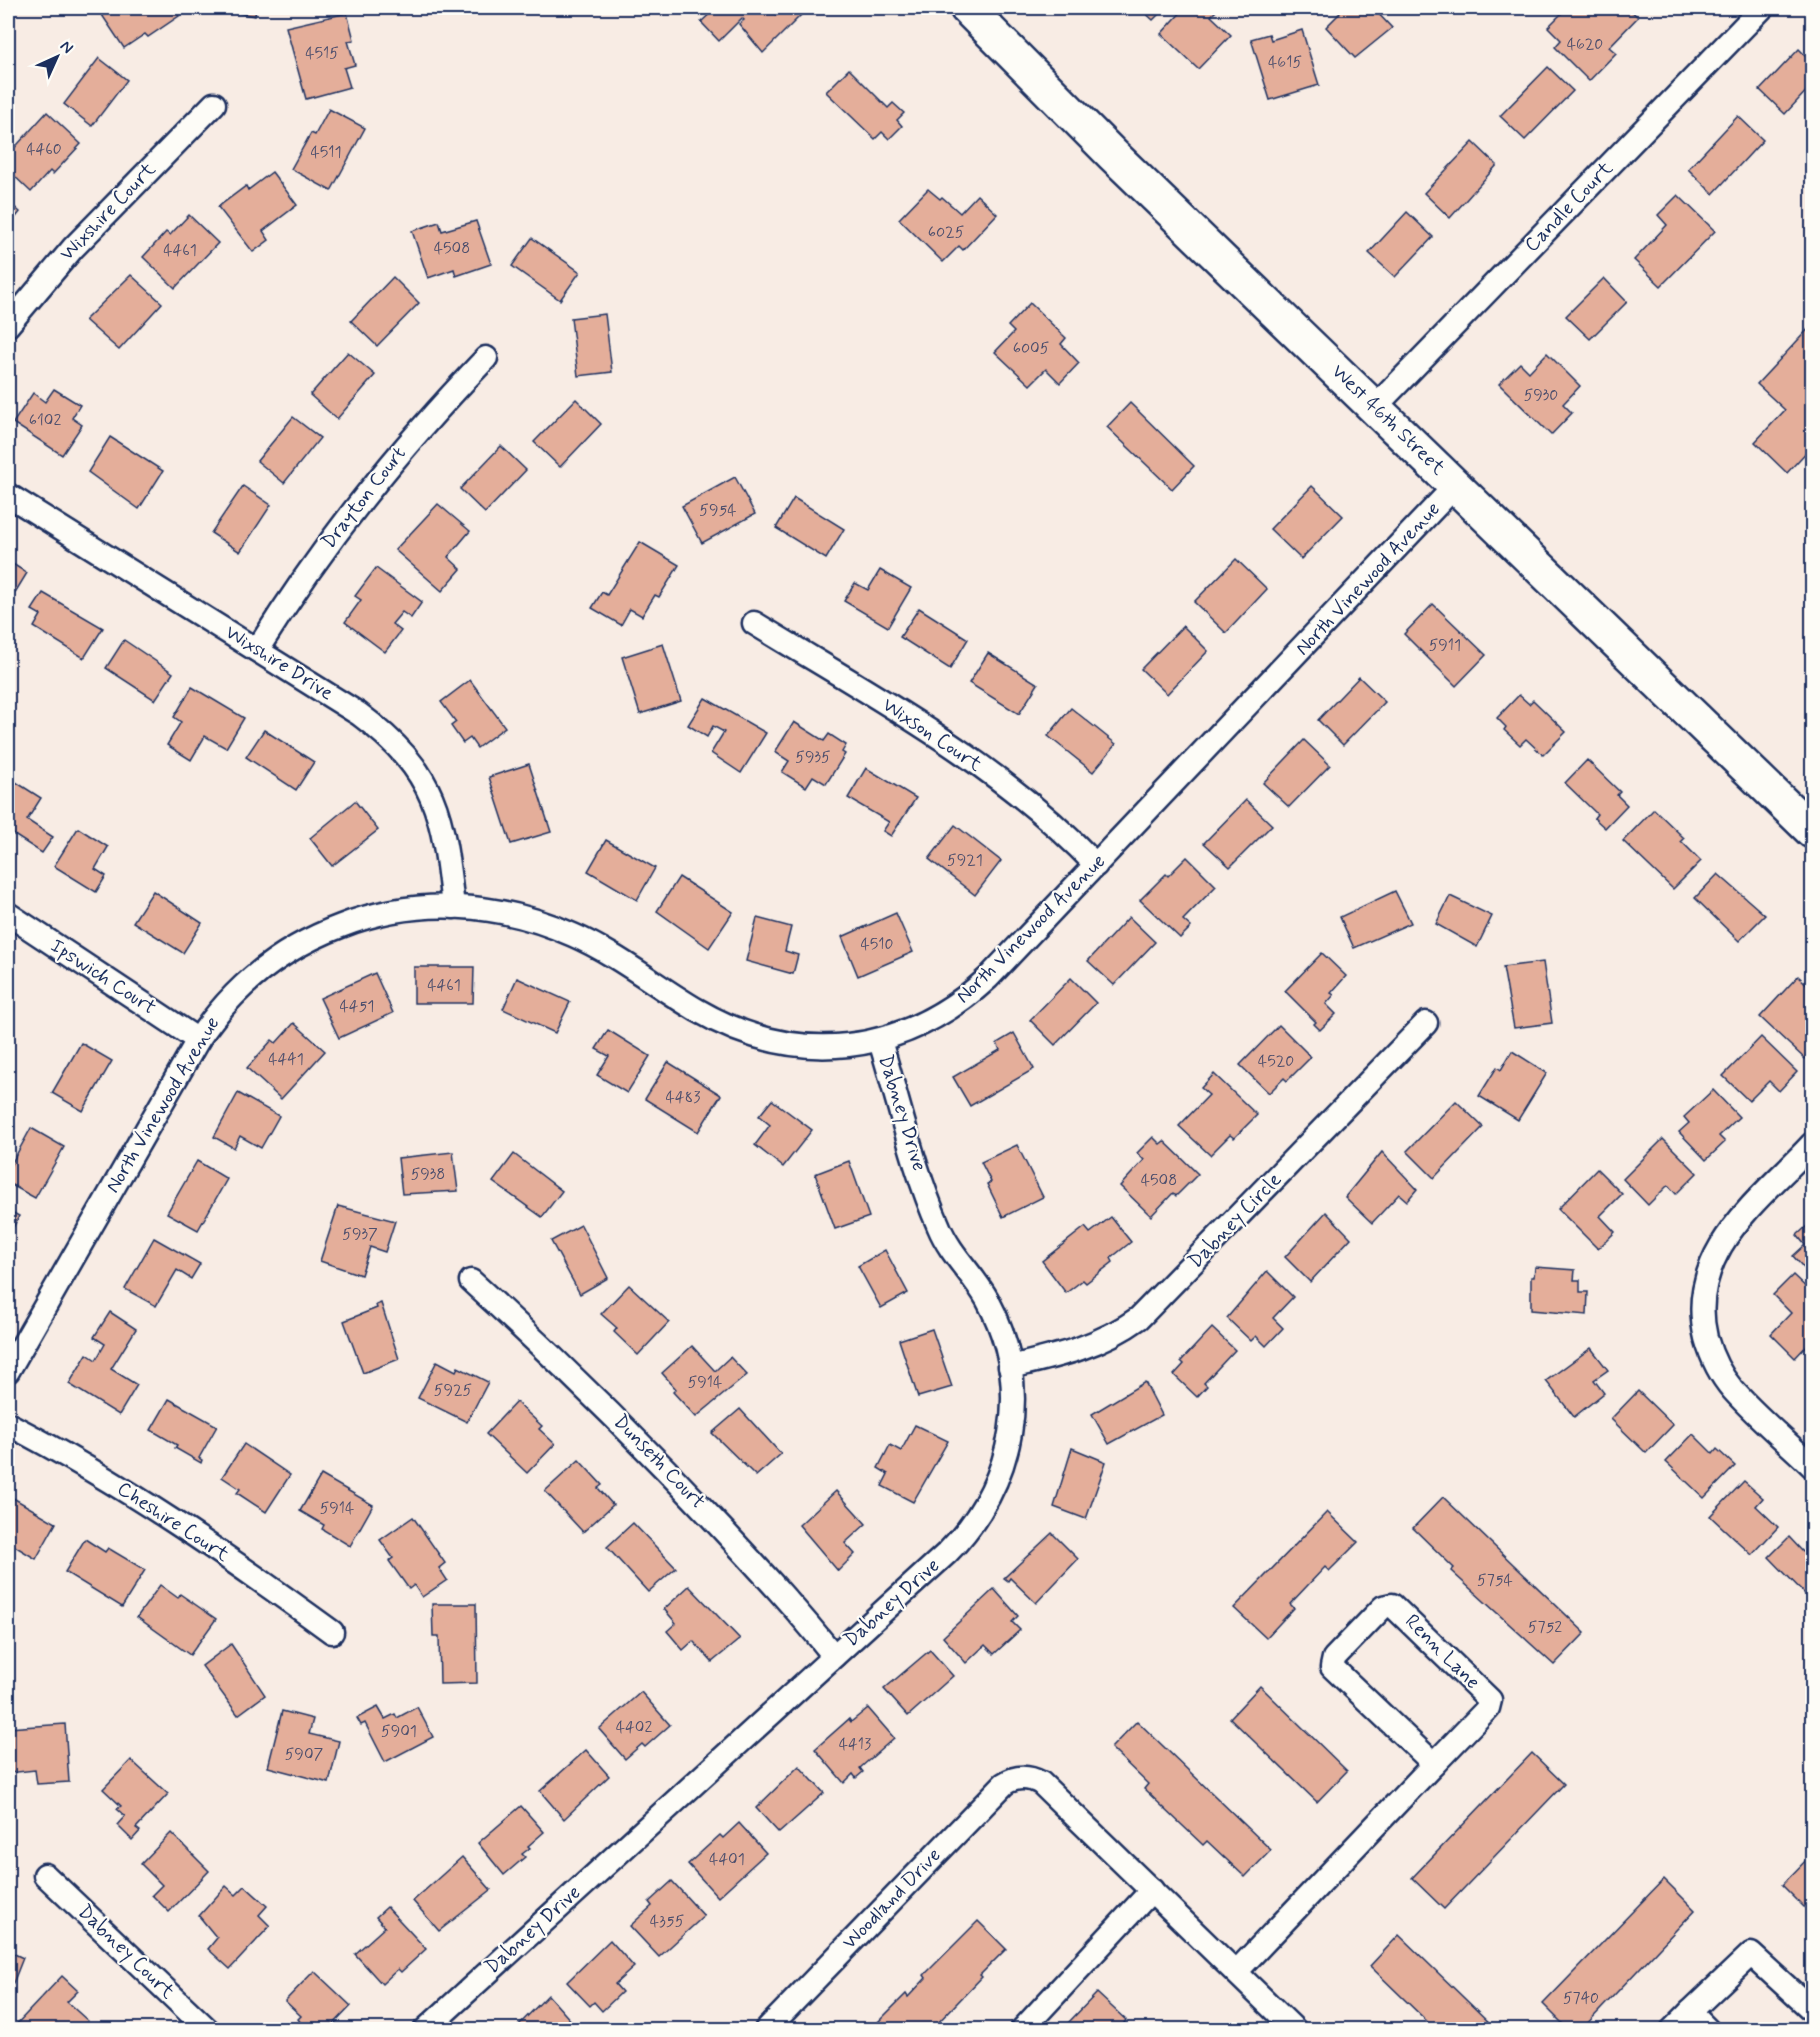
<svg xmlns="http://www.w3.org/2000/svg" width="1820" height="2037" font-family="Mynerve,sans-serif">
  <rect width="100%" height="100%" fill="#f8ece4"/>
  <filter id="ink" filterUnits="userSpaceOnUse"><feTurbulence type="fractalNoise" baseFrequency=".0167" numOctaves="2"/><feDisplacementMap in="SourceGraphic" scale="12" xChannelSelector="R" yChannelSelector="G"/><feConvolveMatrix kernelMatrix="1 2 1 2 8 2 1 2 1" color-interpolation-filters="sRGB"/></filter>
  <g filter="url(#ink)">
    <g fill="#e4ae9a" stroke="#1b2f5e" stroke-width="1.5">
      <polygon points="113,8 174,8 179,16 148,37 145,34 124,48 102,15"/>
      <polygon points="210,8 256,8 255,16"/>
      <polygon points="716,8 769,8 776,15 784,8 796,8 802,14 763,53 739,24 744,20 742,18 719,41 701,22"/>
      <polygon points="1140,8 1165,8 1153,20"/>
      <polygon points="1185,8 1219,8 1211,16 1231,35 1198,69 1161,34"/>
      <polygon points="1335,8 1373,8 1392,28 1355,58 1326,27 1340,13"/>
      <polygon points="1567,8 1628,8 1638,17 1609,47 1616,53 1589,81 1555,47 1561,40 1548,27"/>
      <polygon points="347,13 354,40 348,41 355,65 344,68 350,87 306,99 286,27"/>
      <polygon points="1302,30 1319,85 1270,100 1251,39 1269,34 1271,40"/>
      <polygon points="1799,49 1812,62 1812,85 1785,114 1760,90"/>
      <polygon points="99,58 127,80 92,126 64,104"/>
      <polygon points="1548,67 1573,91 1525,140 1500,116"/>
      <polygon points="849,69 888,108 893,103 904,113 897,120 902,126 889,139 882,132 875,139 826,92"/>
      <polygon points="329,109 365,128 331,191 291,169 311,133 315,135"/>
      <polygon points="47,112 81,144 53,174 50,171 31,192 8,170 8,155"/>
      <polygon points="1738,116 1763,140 1713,194 1688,169"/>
      <polygon points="1473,142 1497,165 1450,218 1424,193"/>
      <polygon points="272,172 297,205 263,231 269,240 253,252 218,207 246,186 248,190"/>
      <polygon points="928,189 940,199 942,197 960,213 977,195 997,214 963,250 959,246 943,262 899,219"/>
      <polygon points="1678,195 1715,231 1661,286 1634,260 1667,225 1658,215"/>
      <polygon points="8,201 20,212 8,227"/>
      <polygon points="1407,212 1433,237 1395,277 1369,253"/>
      <polygon points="189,215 218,243 175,288 143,257 166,232 170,235"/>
      <polygon points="476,221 491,264 456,276 454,269 428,278 412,231 439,222 442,231"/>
      <polygon points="532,238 580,272 560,300 512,266"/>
      <polygon points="131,275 162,303 119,350 85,320"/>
      <polygon points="393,277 419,303 377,346 351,321"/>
      <polygon points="1604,278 1627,302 1590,339 1566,316"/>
      <polygon points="1030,303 1066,338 1061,344 1079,363 1060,383 1046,369 1030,385 995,352 1014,332 1008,326"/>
      <polygon points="605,314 612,372 578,376 571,318"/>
      <polygon points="1812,325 1812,446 1787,473 1755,442 1785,410 1757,384"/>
      <polygon points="348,352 375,375 337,419 310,395"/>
      <polygon points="1547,353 1580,386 1563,404 1572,413 1551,435 1499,384 1520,363 1529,372"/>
      <polygon points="54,389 80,405 72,418 82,425 62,455 13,423 33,393 45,402"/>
      <polygon points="576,399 601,424 560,467 534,442"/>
      <polygon points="1130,403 1194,466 1172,489 1107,427"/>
      <polygon points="293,417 320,438 284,483 257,461"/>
      <polygon points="110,437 163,471 139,509 88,472"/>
      <polygon points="501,446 526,470 485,513 460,489"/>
      <polygon points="735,477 755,514 702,543 682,506"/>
      <polygon points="243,486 271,505 240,552 211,533"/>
      <polygon points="1312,486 1343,516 1301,559 1270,529"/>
      <polygon points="794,498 844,529 826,559 776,528"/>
      <polygon points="438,504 470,531 448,557 461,569 442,591 395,550"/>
      <polygon points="640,542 679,565 659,597 655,595 642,616 630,609 621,625 592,608 602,592 607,595"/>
      <polygon points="1236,559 1267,589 1226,633 1194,602"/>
      <polygon points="8,561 27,573 8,604"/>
      <polygon points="376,568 422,602 411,618 402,612 392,624 401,631 385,652 345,622 361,600 355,596"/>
      <polygon points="880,570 911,588 888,627 844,601 855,583 868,590"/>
      <polygon points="43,593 103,628 84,658 34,627 41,615 32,610"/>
      <polygon points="1433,604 1486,655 1456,686 1404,634"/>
      <polygon points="919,608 968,639 950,669 900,637"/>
      <polygon points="1183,626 1208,651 1167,694 1141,669"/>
      <polygon points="124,640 173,673 155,700 106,668"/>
      <polygon points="663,644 681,701 640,714 622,657"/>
      <polygon points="988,653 1038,684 1019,714 969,683"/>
      <polygon points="1359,677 1385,702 1343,745 1318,720"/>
      <polygon points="470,680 505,727 477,748 470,738 463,743 451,726 456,722 441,702"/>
      <polygon points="192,687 244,718 226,748 205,736 191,760 167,745 181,722 174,717"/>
      <polygon points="1519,695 1529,704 1533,700 1566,732 1543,755 1526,739 1520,745 1504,730 1506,727 1497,718"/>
      <polygon points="705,698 766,733 741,773 711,753 724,732 713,726 707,737 688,725"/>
      <polygon points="1071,708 1116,744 1093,772 1048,736"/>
      <polygon points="794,722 824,741 829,734 846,745 842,752 845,754 826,784 813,776 806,787 782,772 789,761 775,752"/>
      <polygon points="264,730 314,762 296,790 246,757"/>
      <polygon points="1304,740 1330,765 1289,807 1263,783"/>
      <polygon points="1587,760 1620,792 1617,795 1627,805 1605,828 1594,818 1597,814 1565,783"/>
      <polygon points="529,764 551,832 511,844 489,777"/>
      <polygon points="866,768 916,798 891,836 883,831 889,822 848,798"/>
      <polygon points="11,779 41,798 27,820 53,837 42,853 8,831 8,784"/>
      <polygon points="1246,800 1272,825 1230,867 1204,843"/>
      <polygon points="355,801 378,830 332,866 310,838"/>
      <polygon points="1654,809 1684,838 1681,841 1701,861 1673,889 1623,841"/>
      <polygon points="955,825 1001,861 975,895 929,859"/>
      <polygon points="78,828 108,847 95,869 106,876 96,892 54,866"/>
      <polygon points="606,840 655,868 637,900 588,871"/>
      <polygon points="1187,857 1216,886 1183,920 1191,927 1180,938 1140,900 1166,874 1168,876"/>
      <polygon points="1718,874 1765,915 1739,941 1695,898"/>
      <polygon points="679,877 733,912 709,948 657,911"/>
      <polygon points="153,891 202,923 183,953 133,922"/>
      <polygon points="1395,891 1411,923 1354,948 1340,917"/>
      <polygon points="1450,896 1492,916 1477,947 1436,924"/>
      <polygon points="896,913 913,952 858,976 842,937"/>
      <polygon points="1129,917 1155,942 1114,985 1088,961"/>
      <polygon points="757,918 791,927 785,951 798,955 793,974 746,961"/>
      <polygon points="1322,953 1346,976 1331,993 1334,995 1326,1004 1336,1014 1320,1030 1314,1024 1316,1022 1285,991"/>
      <polygon points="1543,962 1552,1023 1514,1028 1503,967"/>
      <polygon points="414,967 474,967 473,1003 414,1003"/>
      <polygon points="375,973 393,1013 339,1038 320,998"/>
      <polygon points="1798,976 1812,989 1812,1014 1805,1022 1812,1029 1812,1050 1805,1059 1760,1017"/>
      <polygon points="517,978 570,1002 555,1033 503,1009"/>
      <polygon points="1071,978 1096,1003 1055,1045 1030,1020"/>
      <polygon points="294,1023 325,1051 281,1099 247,1068 272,1040 276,1043"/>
      <polygon points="1279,1025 1311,1057 1287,1081 1284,1078 1269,1093 1240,1065"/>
      <polygon points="608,1030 650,1056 627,1093 597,1075 609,1056 596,1049"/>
      <polygon points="1014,1033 1034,1069 970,1106 953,1077 1000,1050 997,1043"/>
      <polygon points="1761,1037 1797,1072 1779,1091 1769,1081 1749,1101 1723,1076"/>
      <polygon points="81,1043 112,1061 83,1111 52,1093"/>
      <polygon points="1512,1051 1547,1073 1518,1120 1479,1096 1497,1067 1501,1070"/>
      <polygon points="668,1062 721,1095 698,1132 645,1099"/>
      <polygon points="1214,1074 1257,1115 1234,1138 1230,1135 1210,1155 1179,1126 1209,1095 1201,1088"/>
      <polygon points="1713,1090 1739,1117 1719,1136 1725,1142 1706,1160 1679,1132 1689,1123 1684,1117"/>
      <polygon points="238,1093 279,1116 261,1148 240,1136 234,1148 214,1137"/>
      <polygon points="772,1100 812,1130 783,1167 755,1145 770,1125 759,1116"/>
      <polygon points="1456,1101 1483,1127 1434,1178 1407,1151"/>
      <polygon points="31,1128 64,1147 35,1198 8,1183 8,1170"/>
      <polygon points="1153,1137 1160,1144 1164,1141 1198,1174 1176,1196 1173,1193 1151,1216 1120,1186 1144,1160 1137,1153"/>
      <polygon points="1663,1139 1697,1173 1676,1194 1668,1185 1648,1205 1623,1179"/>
      <polygon points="1017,1145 1043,1197 1003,1217 987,1184 991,1182 981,1162"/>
      <polygon points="453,1152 458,1191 402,1194 398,1158"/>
      <polygon points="1382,1152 1417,1189 1407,1201 1399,1194 1372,1223 1345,1197"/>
      <polygon points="514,1154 562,1191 542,1217 493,1182"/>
      <polygon points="197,1161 227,1179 198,1230 167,1213"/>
      <polygon points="849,1161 869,1217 835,1229 815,1174"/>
      <polygon points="1597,1169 1622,1194 1600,1216 1615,1232 1598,1249 1558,1209"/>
      <polygon points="338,1206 395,1221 385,1252 370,1247 361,1275 320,1261"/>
      <polygon points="8,1210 19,1216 8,1238"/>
      <polygon points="1326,1212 1351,1238 1310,1282 1285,1257"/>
      <polygon points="1111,1217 1131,1242 1111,1258 1113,1262 1086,1283 1083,1280 1066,1293 1042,1261 1085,1227 1090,1233"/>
      <polygon points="1809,1224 1812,1228 1812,1277 1793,1256 1805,1245 1797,1235"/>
      <polygon points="581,1225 608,1278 580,1294 551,1241"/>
      <polygon points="154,1238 200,1264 191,1279 177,1270 156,1306 125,1289"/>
      <polygon points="885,1250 908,1293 881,1308 858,1266"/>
      <polygon points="1535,1267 1575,1270 1574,1280 1580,1280 1580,1292 1588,1292 1587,1315 1531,1310 1531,1277 1534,1277"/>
      <polygon points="1267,1271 1293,1297 1273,1318 1283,1328 1266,1346 1256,1336 1251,1341 1227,1318"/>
      <polygon points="1793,1275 1812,1293 1812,1340 1795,1358 1771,1334 1791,1313 1773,1295"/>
      <polygon points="629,1285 669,1322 638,1355 614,1332 617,1328 601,1314"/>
      <polygon points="381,1303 399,1359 363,1373 344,1321 377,1308 376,1305"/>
      <polygon points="110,1312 136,1329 111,1369 137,1385 119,1415 69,1384 87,1354 96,1360 105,1344 94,1337"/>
      <polygon points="1212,1328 1235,1350 1204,1383 1207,1386 1197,1397 1174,1375 1184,1364 1181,1361"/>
      <polygon points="932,1329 952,1387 918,1397 899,1340"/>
      <polygon points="692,1346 715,1371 730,1357 747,1375 696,1417 673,1392 676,1389 662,1373"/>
      <polygon points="1591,1348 1608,1370 1594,1380 1604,1393 1574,1417 1546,1381"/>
      <polygon points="437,1361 456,1371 458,1367 488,1382 467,1422 418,1398"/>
      <polygon points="1145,1382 1162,1415 1109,1444 1092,1414"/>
      <polygon points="1638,1391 1673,1425 1646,1453 1611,1419"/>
      <polygon points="169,1399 217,1426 199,1458 202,1460 201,1463 175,1448 177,1445 151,1430"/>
      <polygon points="516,1402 542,1426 539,1429 555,1444 527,1473 486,1434"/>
      <polygon points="740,1409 781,1454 756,1476 712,1433"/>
      <polygon points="915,1425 948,1441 913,1502 882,1486 888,1474 878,1468 890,1445 901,1451"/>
      <polygon points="1693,1434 1713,1454 1717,1449 1735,1466 1704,1498 1666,1462"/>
      <polygon points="244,1444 290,1475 266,1512 237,1493 240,1489 222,1477"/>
      <polygon points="1072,1448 1106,1462 1086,1519 1054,1507"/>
      <polygon points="579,1460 602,1485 598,1488 613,1505 583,1532 545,1491"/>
      <polygon points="321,1475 373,1505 350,1546 322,1529 324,1525 300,1511"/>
      <polygon points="1744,1481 1763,1498 1756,1506 1778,1527 1752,1555 1710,1516"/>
      <polygon points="836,1491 866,1524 845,1543 855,1554 838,1571 799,1525"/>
      <polygon points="8,1495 56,1523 36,1559 8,1542"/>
      <polygon points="1443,1497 1585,1633 1554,1665 1451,1571 1454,1568 1413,1528"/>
      <polygon points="1327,1512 1358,1542 1329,1571 1325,1567 1290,1604 1294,1608 1266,1638 1234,1608"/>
      <polygon points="413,1517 445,1563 439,1568 447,1580 422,1597 414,1585 409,1589 389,1561 393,1558 380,1540"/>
      <polygon points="633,1523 676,1568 648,1592 607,1547"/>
      <polygon points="1052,1533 1078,1559 1036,1603 1010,1578 1008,1581 1004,1578"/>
      <polygon points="1789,1537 1803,1552 1810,1545 1812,1548 1812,1593 1808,1597 1769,1557"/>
      <polygon points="85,1539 105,1552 108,1548 145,1570 122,1607 65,1572"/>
      <polygon points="160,1585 178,1598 180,1594 216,1619 190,1655 137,1617"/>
      <polygon points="689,1586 740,1639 712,1662 693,1641 683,1650 667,1631 676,1623 664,1609"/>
      <polygon points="994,1589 1018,1616 1012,1622 1020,1630 994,1654 985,1645 966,1663 943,1637"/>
      <polygon points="432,1604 476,1604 477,1683 440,1684 439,1636 433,1636"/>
      <polygon points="231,1644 265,1695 238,1715 202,1666"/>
      <polygon points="930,1650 953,1676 908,1716 884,1689"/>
      <polygon points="1260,1686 1347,1771 1317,1802 1230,1718"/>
      <polygon points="641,1692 670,1725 645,1747 642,1744 625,1759 599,1729"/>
      <polygon points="378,1707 385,1719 395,1714 397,1718 417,1707 433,1737 385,1762 365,1723 361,1725 357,1718"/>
      <polygon points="868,1708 894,1738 860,1768 863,1772 856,1778 853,1774 844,1783 815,1749 849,1719 851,1722"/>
      <polygon points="282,1711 313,1719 309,1734 339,1741 329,1783 268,1767"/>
      <polygon points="1137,1721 1271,1850 1245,1877 1207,1841 1203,1845 1144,1789 1148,1784 1111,1748"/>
      <polygon points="65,1724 69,1782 37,1784 35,1770 8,1773 8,1728"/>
      <polygon points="586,1750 609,1776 564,1819 540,1791"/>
      <polygon points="1532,1753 1564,1784 1444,1909 1412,1878"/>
      <polygon points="131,1760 168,1794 136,1828 140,1831 132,1840 117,1825 125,1816 117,1809 121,1806 103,1789"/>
      <polygon points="799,1766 824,1793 779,1833 756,1808"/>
      <polygon points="521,1806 544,1832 528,1846 530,1848 522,1854 525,1857 504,1875 478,1843"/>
      <polygon points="739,1823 766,1853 718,1897 688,1864 720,1835 723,1838"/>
      <polygon points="171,1833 209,1871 169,1912 152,1895 162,1885 141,1864"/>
      <polygon points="1812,1854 1812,1915 1782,1885"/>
      <polygon points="462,1857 491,1890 439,1931 413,1901"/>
      <polygon points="1664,1879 1695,1910 1581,2030 1569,2030 1543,2004"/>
      <polygon points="672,1881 704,1916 659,1957 630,1926 652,1906 649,1902"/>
      <polygon points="226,1886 236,1895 245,1886 267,1906 259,1915 270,1926 230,1969 208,1949 217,1938 199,1916"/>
      <polygon points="387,1907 426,1949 401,1972 398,1969 382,1984 355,1954 385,1927 376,1917"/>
      <polygon points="978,1921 1006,1949 980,1975 982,1977 931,2030 877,2030 881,2025 878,2022 906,1994 908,1997 926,1978 924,1975"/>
      <polygon points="1399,1935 1497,2030 1436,2030 1370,1966"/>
      <polygon points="610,1940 634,1967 615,1984 622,1992 602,2011 594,2002 590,2006 567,1982"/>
      <polygon points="8,1951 23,1958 10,1991 8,1990"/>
      <polygon points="314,1971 351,2006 328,2030 306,2030 298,2019 301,2016 285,2001"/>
      <polygon points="62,1976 78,1991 67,2002 88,2021 80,2030 11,2030"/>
      <polygon points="1097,1993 1126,2020 1124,2023 1131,2030 1073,2030 1067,2024"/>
      <polygon points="548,1995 572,2022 564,2030 514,2030"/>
    </g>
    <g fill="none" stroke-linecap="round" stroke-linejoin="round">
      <g stroke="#1b2f5e" stroke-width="27">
        <g id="street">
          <polyline points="8,325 73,248 214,104"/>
          <polyline points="1375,407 1762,8"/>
          <path d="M8 495 359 714C437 772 443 815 453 907"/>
          <path d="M754 623C873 696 999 763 1096 865"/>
          <path d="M257 650C326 540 396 452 486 358"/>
          <polyline points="8,914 198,1040"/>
          <path d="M1812 1144C1760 1200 1685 1252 1706 1338 1711 1356 1720 1375 1733 1390 1757 1417 1786 1441 1812 1466"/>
          <path d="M471 1281C559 1361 642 1443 723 1530 761 1571 799 1612 834 1656"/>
          <path d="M1010 1367C1057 1356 1099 1347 1139 1318L1426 1023"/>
          <path d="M8 1371 198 1040C233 987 282 948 341 926 417 896 500 902 573 935 617 954 656 986 697 1010 797 1068 903 1056 988 978L1456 485"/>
          <path d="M8 1424C122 1483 228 1556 332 1632"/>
          <polygon points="1392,1605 1490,1700 1488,1708 1434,1764 1332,1667 1334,1658 1383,1607"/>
          <polyline points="45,1875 208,2030"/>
          <polyline points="1236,1972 1434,1764"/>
          <path d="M425 2030 947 1553C1015 1485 1034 1385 987 1299 973 1274 950 1254 939 1227 913 1168 899 1102 880 1041"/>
          <path d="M766 2030 1004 1784C1016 1776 1028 1776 1041 1783L1295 2030"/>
          <polyline points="1022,2030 1152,1890"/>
          <polyline points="1672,2030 1690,2012"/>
          <polyline points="1708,2030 1690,2012 1751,1954 1812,2010"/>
        </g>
      </g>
      <g stroke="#1b2f5e" stroke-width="38">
        <polyline id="secondary" points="967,8 1113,155 1812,831"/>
      </g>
      <use href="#street" stroke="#fdfcf7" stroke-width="22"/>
      <use href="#secondary" stroke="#fdfcf7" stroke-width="33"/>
    </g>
  </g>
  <g text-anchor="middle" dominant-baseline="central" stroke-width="4.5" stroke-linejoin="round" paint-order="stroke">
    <g font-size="16" fill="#4d4f6d">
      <text x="1585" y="44">4620</text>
      <text x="322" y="53">4515</text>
      <text x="1285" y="62">4615</text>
      <text x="44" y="149">4460</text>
      <text x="326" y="152">4511</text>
      <text x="946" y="232">6025</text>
      <text x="452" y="248">4508</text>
      <text x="180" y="250">4461</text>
      <text x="1031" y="348">6005</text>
      <text x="1541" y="395">5930</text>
      <text x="45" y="420">6102</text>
      <text x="718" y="510">5954</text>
      <text x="1445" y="645">5911</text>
      <text x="813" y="757">5935</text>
      <text x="965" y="860">5921</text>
      <text x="877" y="944">4510</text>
      <text x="444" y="985">4461</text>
      <text x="357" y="1006">4451</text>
      <text x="286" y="1059">4441</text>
      <text x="1276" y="1061">4520</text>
      <text x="683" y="1097">4483</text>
      <text x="428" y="1174">5938</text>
      <text x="1159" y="1180">4508</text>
      <text x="360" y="1234">5937</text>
      <text x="705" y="1382">5914</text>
      <text x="453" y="1390">5925</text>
      <text x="337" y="1508">5914</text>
      <text x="1495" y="1580">5754</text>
      <text x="1545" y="1627">5752</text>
      <text x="634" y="1727">4402</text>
      <text x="399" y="1731">5901</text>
      <text x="855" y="1744">4413</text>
      <text x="304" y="1754">5907</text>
      <text x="727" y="1859">4401</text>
      <text x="667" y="1921">4355</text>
      <text x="1581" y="1998">5740</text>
    </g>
    <g font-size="20" fill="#1b2f5e" stroke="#fdfcf7">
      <text transform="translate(1569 207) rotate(-46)">Candle Court</text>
      <text transform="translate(108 212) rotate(-46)">Wixshire Court</text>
      <text transform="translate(1388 420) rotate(44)">West 46th Street</text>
      <text transform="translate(364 498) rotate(-52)">Drayton Court</text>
      <text transform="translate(1368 579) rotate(-47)">North Vinewood Avenue</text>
      <text transform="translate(279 663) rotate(32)">Wixshire Drive</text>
      <text transform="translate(932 735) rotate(34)">Wixson Court</text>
      <text transform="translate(1031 929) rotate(-45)">North Vinewood Avenue</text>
      <text transform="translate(103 977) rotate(33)">Ipswich Court</text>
      <text transform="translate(163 1105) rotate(-59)">North Vinewood Avenue</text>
      <text transform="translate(902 1113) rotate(73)">Dabney Drive</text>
      <text transform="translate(1235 1221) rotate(-46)">Dabney Circle</text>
      <text transform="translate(659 1462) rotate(46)">Dunseth Court</text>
      <text transform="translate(173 1522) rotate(33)">Cheshire Court</text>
      <text transform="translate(892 1603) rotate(-42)">Dabney Drive</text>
      <text transform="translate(1442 1652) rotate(45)">Renn Lane</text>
      <text transform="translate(892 1899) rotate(-46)">Woodland Drive</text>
      <text transform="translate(533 1930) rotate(-42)">Dabney Drive</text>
      <text transform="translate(126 1952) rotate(44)">Dabney Court</text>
    </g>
  </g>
  <rect width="1820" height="2037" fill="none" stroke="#fdfcf7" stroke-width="30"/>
  <rect x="15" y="15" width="1790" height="2007" fill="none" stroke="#1b2f5e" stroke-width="2" filter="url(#ink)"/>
  <g transform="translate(57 57) rotate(45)" stroke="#fdfcf7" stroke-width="4.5" paint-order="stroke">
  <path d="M0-4.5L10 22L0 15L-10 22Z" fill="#1b2f5e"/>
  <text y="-9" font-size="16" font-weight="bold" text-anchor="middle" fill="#1b2f5e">N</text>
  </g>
</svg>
